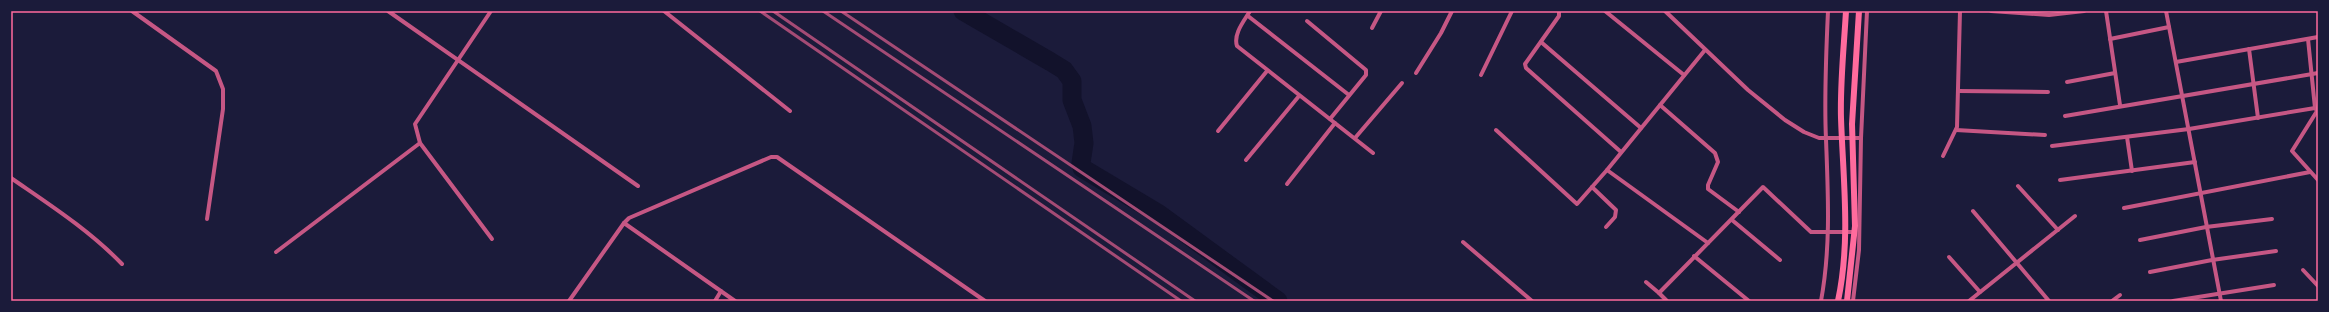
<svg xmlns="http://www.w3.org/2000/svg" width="2329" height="312" font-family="Literata,serif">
  <rect width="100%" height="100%" fill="#1b1b3a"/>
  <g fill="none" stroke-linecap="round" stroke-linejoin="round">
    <polyline stroke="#12122b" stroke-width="19" points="963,11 1051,62 1064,70 1072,81 1072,100 1082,126 1084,143 1081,163 1082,168 1159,214 1278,301"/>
    <g stroke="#c65784" stroke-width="4">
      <polyline points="132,11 216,71 223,89 223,109 207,219"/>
      <polyline points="388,11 638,186"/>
      <polyline points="491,11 415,124 420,143 492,239"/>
      <polyline points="664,11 790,111"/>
      <path d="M1250 11C1244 21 1233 34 1237 46L1373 153"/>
      <polyline points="1559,11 1559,16 1525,64 1526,68 1621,152"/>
      <polyline points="1605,11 1684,75"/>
      <polyline points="1665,11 1748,90 1785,120 1804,132 1819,138 1861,138"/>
      <polyline points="1991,11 2049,15 2084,11"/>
      <polyline points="2106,11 2120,105"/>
      <polyline points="2166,11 2221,301"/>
      <polyline points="1248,16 1349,95"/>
      <polyline points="1307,21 1366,70 1366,75 1330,119"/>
      <polyline points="1372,28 1381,11"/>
      <polyline points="2110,39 2169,27"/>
      <polyline points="2308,39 2315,108"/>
      <polyline points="1541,42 1641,128"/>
      <polyline points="2249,49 2258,118"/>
      <polyline points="2176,62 2318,37"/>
      <polyline points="1416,73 1441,33 1452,11"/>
      <polyline points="1481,75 1512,11"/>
      <polyline points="2067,82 2115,73"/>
      <polyline points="1958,91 2048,92"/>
      <polyline points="1660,105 1715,153 1718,162 1708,185 1708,189 1739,212"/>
      <polyline points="2065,116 2318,73"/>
      <polyline points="1496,130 1577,204 1607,170 1708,243"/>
      <polyline points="1956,130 2045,135"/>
      <polyline points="1218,131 1267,71"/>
      <polyline points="2127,137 2132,171"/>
      <polyline points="1355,138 1402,83"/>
      <polyline points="2052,146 2189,129 2315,108 2317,111 2292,151 2318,180"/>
      <polyline points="1943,156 1957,127 1960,11"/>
      <polyline points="1246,160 1299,96"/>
      <polyline points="1607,170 1705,50"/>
      <path d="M11 178C50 205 89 230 122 264"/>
      <polyline points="2060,180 2195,162"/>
      <polyline points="1287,184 1335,123"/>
      <polyline points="2018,186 2058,230"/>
      <polyline points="1592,187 1616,210 1615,217 1606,227"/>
      <polyline points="2124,208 2310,172"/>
      <polyline points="1973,211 2049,301"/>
      <polyline points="1732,220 1780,260"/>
      <polyline points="624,223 629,218 771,157 777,157 985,301"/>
      <polyline points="2140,240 2206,227 2272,219"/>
      <polyline points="1463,242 1532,301"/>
      <polyline points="276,252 420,143"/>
      <polyline points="1694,256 1749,301"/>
      <polyline points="1949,257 1980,292"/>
      <polyline points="2303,270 2318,286"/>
      <polyline points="2150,272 2212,260 2276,251"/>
      <polyline points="1646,282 1659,293 1763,187 1811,232 1855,232"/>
      <polyline points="1659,293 1667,301"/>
      <polyline points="569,301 624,223 735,301"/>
      <polyline points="715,301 721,291"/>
      <path d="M1821 301C1831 247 1828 194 1826 139 1824 97 1826 54 1828 11"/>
      <polyline points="1853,301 1859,250 1861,138 1867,11"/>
      <polyline points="1969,301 2075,216"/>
      <polyline points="2112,301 2120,295"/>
      <polyline points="2173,301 2274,285"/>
    </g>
    <g stroke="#ff6b9d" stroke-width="6">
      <path d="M1838 301C1851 240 1843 179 1841 118 1840 83 1844 46 1846 11"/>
      <polyline points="1847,301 1855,226 1852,124 1859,11"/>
    </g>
    <g stroke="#a44b75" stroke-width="3">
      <polyline points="760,11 1181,301"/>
      <polyline points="773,11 1195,301"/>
      <polyline points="823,11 1254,301"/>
      <polyline points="841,11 1273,301"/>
    </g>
  </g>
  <rect width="2329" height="312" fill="none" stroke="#1b1b3a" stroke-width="24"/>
  <rect x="12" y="12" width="2305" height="288" fill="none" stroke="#ff6b9d" stroke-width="1.5"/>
</svg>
